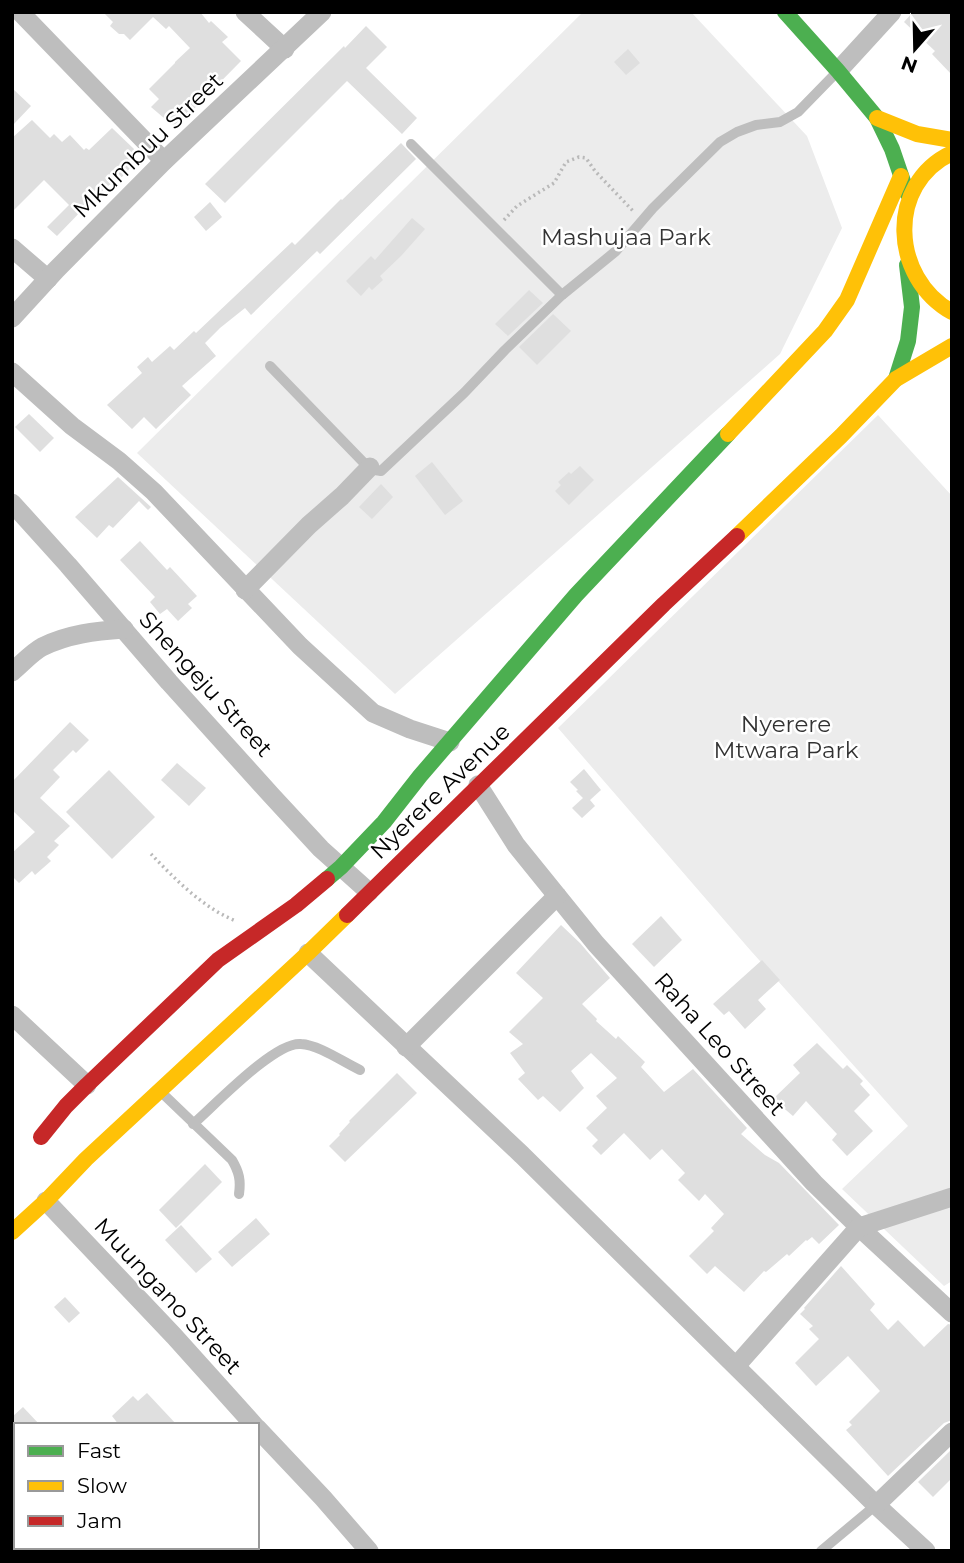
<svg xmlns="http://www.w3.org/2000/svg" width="964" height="1563" font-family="Montserrat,sans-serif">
  <rect width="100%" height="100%" fill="#fff"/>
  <g fill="#ececec">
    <polygon points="583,12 691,12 807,136 842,228 780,354 395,694 137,453"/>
    <polygon points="878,415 952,496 952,1281 944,1286 842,1189 908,1126 751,951 558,728"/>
  </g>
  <g fill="#dfdfdf">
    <polygon points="103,12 200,12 209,23 211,21 228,37 222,42 241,61 177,126 171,124 151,107 159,99 149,89 175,63 175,62 190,48 169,26 166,29 153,17 130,40 124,34 119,34 110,26 113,22"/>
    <polygon points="913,12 952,12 952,75 932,54 935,51 904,22"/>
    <polygon points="366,26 387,47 366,68 417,118 402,134 347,81 225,203 205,184 344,46 345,48"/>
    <polygon points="628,49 640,63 626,75 614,62"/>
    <polygon points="12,88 31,106 12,126"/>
    <polygon points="32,120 50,138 54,134 62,142 70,135 84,150 86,148 89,150 112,128 134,149 133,165 120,179 119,178 108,186 85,207 57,236 47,227 69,205 44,180 12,212 12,138"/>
    <polygon points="401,143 416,159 320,254 317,251 251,315 245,308 220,328 205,343 216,356 182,386 191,395 156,429 144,417 132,429 107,405 142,373 137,367 148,357 152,362 170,346 174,350 194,331 196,333 292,242 295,245 341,199 342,200"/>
    <polygon points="210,202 222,217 206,231 194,217"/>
    <polygon points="412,218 425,229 401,256 380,276 383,280 372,290 369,287 361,296 346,281 371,256 375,260"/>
    <polygon points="529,290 543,303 508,336 495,324"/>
    <polygon points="553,314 571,331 537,365 519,347"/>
    <polygon points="29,414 54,438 40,452 15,427"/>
    <polygon points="432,462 463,501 445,515 415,476"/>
    <polygon points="580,466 594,480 569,505 555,491 561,485 558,482 569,472 571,474"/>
    <polygon points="118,477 151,507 148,510 139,501 113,528 109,525 97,538 75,517"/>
    <polygon points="381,484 393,497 372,519 359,507"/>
    <polygon points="140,541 167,570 170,567 197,596 188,604 192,608 178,621 167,609 160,614 150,602 155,597 120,560"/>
    <polygon points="70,722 89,740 76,753 73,750 53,770 60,777 40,798 70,826 54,841 59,845 47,857 51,861 35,875 32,871 19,883 12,876 12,853 35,832 12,810 12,782"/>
    <polygon points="177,763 206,788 189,806 161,780"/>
    <polygon points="584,769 601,790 590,800 595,806 582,818 572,808 583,798 576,791 578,790 570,782"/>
    <polygon points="109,770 155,817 112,859 66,812"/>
    <polygon points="661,916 682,940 654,967 632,944"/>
    <polygon points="561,925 580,943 610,978 582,1004 597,1019 596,1021 616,1039 618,1036 645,1062 641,1067 664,1092 693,1069 747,1128 741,1134 765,1155 779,1163 839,1225 819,1244 812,1237 807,1241 806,1240 789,1256 787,1254 766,1272 764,1271 744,1292 715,1266 707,1274 689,1256 714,1231 711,1228 724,1214 705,1194 699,1201 678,1180 685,1173 662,1149 650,1160 624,1133 601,1155 592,1146 598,1140 586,1128 607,1108 596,1096 617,1078 591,1053 571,1071 584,1088 560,1112 543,1096 538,1100 518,1079 525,1073 510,1053 523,1044 509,1032 543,998 516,973"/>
    <polygon points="762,960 780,980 758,1000 766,1009 745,1029 729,1011 724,1015 713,1004"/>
    <polygon points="817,1043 843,1069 847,1065 863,1081 860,1084 870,1095 854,1111 873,1131 847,1156 832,1140 837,1134 806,1101 793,1116 773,1099 800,1073 793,1065"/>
    <polygon points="397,1073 417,1093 345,1162 329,1146 340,1135 339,1134 350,1122 349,1121"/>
    <polygon points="205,1164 222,1182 176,1228 159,1210"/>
    <polygon points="256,1218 270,1234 232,1267 218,1252"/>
    <polygon points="181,1225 212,1259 196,1273 165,1240"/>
    <polygon points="841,1266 875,1304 870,1310 888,1330 898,1320 924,1347 948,1324 952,1325 952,1420 944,1423 888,1476 846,1430 852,1425 849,1422 880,1391 848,1356 816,1386 795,1363 819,1339 809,1329 813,1326 800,1314 805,1309 804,1308"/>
    <polygon points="65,1297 80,1313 69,1323 54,1307"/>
    <polygon points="147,1393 177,1425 119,1425 112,1416 133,1396 138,1401"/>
    <polygon points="23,1407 40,1425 12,1425 12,1417"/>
    <polygon points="952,1449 952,1478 933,1497 918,1482"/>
  </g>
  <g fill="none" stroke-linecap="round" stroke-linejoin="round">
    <g stroke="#b9b9b9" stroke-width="3.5" stroke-dasharray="2 3.5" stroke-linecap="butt">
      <polyline points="504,220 517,206 554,183 566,162 579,157 586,158 595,171 634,212"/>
      <path d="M151 854C175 879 203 908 236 921"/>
    </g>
    <g stroke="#bebebe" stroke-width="10">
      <polyline points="411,144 562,295"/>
      <polyline points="270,366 366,465 375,470 381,471 464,393 505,350 562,295 616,251 653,208 720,142 737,132 756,125 780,122 798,112 836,73"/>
      <path d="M161 1092 232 1160C239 1172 241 1180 239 1194"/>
      <path d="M193 1124C214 1106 275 1041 301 1044 319 1045 343 1062 360 1070"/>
      <polyline points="821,1551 876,1505"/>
    </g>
    <g stroke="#bebebe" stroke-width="19">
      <polyline points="20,12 164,161"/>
      <polyline points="245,12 285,49"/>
      <polyline points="838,71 892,12"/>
      <polyline points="12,248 48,279"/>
      <polyline points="12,318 56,270 164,161 322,12"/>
      <polyline points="12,372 72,426 119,461 154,492 300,646 373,713 410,729 450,742"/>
      <polyline points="12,503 68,565 169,682 272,796 321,849 369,892"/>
      <polyline points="245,590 309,525 342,496 370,467"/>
      <path d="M12 672C22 664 31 653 42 647 68 634 96 631 124 629"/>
      <polyline points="478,785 516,845 596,944 814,1183 859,1227 952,1313"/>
      <polyline points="308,953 522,1155 876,1505 926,1551"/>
      <polyline points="12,1015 87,1085"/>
      <polyline points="406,1047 557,896"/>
      <polyline points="46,1201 174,1336 254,1425"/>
      <polyline points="736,1366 859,1227 952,1197"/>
      <polyline points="257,1428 323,1498 369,1551"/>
      <polyline points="876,1505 952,1432"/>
    </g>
    <g stroke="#4caf50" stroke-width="16">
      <polyline points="785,12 838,71 877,118 892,149 907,193"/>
      <polyline points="896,379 908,341 912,307 907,265"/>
      <polyline points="327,879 341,867 384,822 420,776 576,595 728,434"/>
    </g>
    <g stroke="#ffc107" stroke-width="16">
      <polyline points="877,118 917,134 952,140"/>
      <path d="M952 153C886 184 891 278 952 312"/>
      <polyline points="728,434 825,331 847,300 901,176"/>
      <polyline points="737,536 841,436 896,379 952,346"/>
      <polyline points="12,1232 46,1201 86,1159 308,953 347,915"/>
    </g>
    <g stroke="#c62828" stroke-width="16">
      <polyline points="347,915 664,604 737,536"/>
      <polyline points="41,1137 66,1106 87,1085 218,960 296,905 327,879"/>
    </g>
  </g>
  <g text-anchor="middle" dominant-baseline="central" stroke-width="5" stroke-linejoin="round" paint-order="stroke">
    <g font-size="23" fill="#000" stroke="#fff">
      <text transform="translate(148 145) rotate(-44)">Mkumbuu Street</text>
      <text transform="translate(206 684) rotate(48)">Shengeju Street</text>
      <text transform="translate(440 791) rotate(-44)">Nyerere Avenue</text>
      <text transform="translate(720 1044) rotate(48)">Raha Leo Street</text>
      <text transform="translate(168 1296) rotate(47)">Muungano Street</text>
    </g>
    <g font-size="23" fill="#333" stroke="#fff">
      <text x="626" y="237">Mashujaa Park</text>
      <text x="786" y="724">Nyerere<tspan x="786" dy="26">Mtwara Park</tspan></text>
    </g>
  </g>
  <rect width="964" height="1563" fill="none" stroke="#000000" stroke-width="28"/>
  <rect x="14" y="1423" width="245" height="126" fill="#ffffff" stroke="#999999" stroke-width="2"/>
  <rect x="28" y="1446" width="35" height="10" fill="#4caf50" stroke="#999999" stroke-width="2"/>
  <text x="77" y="1458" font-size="21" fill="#000000">Fast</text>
  <rect x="28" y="1481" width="35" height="10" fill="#ffc107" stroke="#999999" stroke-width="2"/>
  <text x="77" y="1493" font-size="21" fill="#000000">Slow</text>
  <rect x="28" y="1516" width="35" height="10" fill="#c62828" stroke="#999999" stroke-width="2"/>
  <text x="77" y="1528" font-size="21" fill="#000000">Jam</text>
  <g transform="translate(915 49) rotate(200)" stroke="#ffffff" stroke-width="5" paint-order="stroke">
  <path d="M0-5L12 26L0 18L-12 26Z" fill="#000000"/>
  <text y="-10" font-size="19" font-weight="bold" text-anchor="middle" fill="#000000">N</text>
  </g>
</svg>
